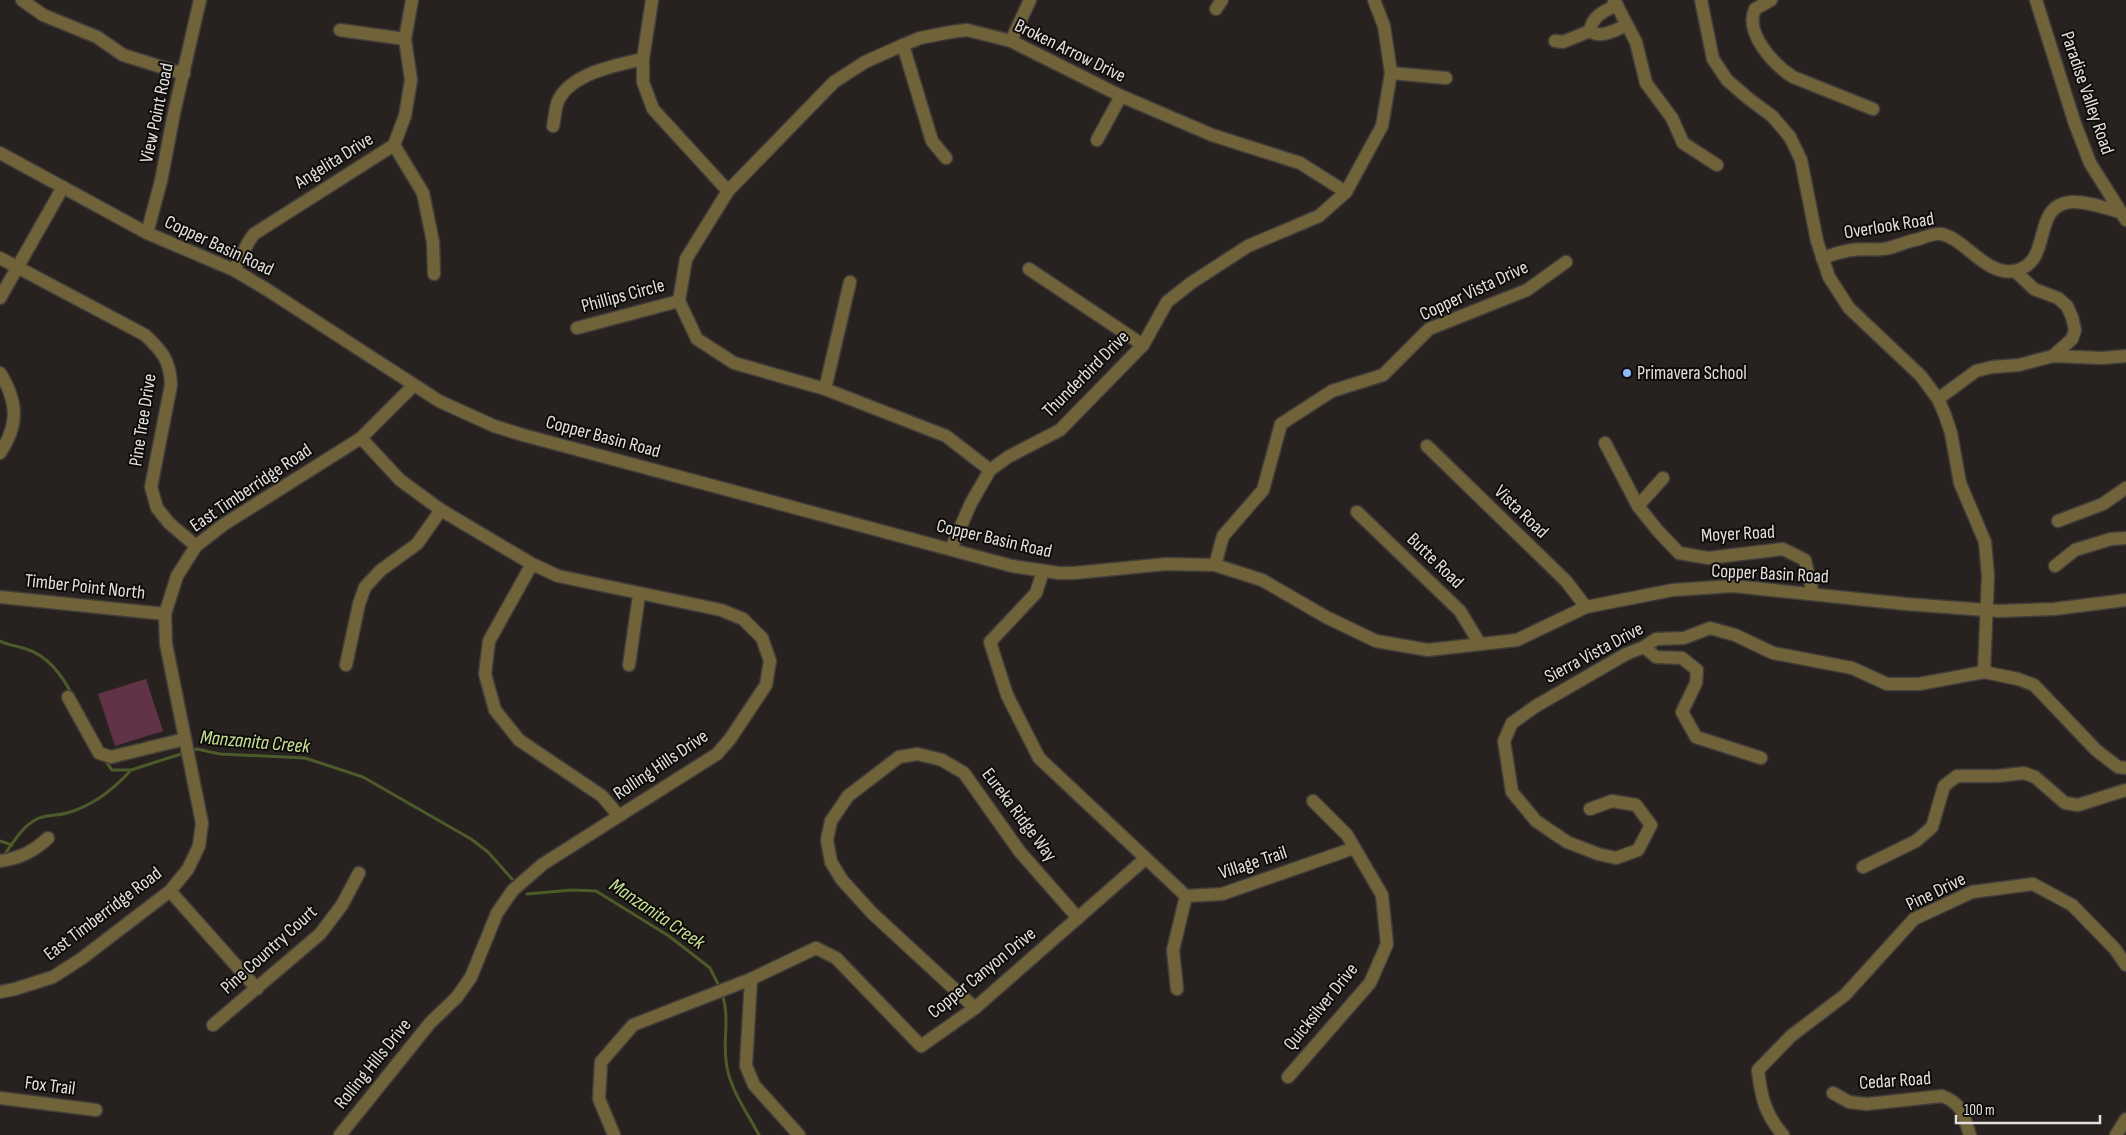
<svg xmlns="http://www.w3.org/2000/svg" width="2126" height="1135" font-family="'Sofia Sans Condensed',sans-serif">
  <rect width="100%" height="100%" fill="#27221f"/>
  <polygon fill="#623347" points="146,679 163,731 115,746 98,694"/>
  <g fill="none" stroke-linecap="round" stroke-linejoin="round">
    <g stroke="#4d5b2a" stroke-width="3">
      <path d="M0 641C9 645 17 646 26 649 47 655 63 676 72 695"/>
      <polyline points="190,751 197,749 220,754 305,758 363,777 471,839 488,852 512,879"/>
      <polyline points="104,759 112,770 131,770 184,753"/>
      <polyline points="0,841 12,845"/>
      <path d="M4 855C14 842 21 827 37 819 47 814 57 816 67 813 92 806 114 789 131 770"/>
      <polyline points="527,894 572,890 596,891 669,936 710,968 720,988"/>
      <path d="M722 994C730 1016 723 1038 726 1060 728 1087 747 1112 759 1135"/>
    </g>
    <g stroke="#413d3a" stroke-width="15">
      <g id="minor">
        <polyline points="22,0 43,15 97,37 123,55 184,74"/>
        <polyline points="652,0 643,59 643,82 653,109 728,191"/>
        <polyline points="1614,0 1636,42 1646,83 1672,118 1683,143 1717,165"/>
        <polyline points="1701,0 1713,59 1727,80 1749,99 1772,116 1790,137 1801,160 1817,241 1829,277 1849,308 1921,376 1938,399 1945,415 1951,433 1960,483 1985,542 1988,576 1984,672"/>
        <path d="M1771 0 1755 9C1744 33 1774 65 1793 77L1873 109"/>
        <polyline points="2036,0 2074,121 2090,163 2126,220"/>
        <path d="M1617 5C1604 11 1592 16 1590 31 1602 39 1615 30 1627 25"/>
        <polyline points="1216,9 1222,0"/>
        <polyline points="340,30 405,39"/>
        <polyline points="1011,41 1030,0"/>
        <polyline points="1555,41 1563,42 1590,31"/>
        <polyline points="903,45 932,141 946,158"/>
        <polyline points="1391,73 1446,78"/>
        <path d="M553 126C555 118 555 106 559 99 573 73 616 65 643 59"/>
        <polyline points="1097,140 1121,96"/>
        <polyline points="394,145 423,193 433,242 434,274"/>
        <polyline points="0,153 147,233 234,270 266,289 439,401 494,426 523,435 1012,566 1059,573 1074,573 1166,564 1215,565 1262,580 1326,617 1376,641 1428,650 1517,640 1586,607 1673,590 1733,586 1906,604 1999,611 2054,609 2126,600"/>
        <polyline points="147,233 161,181 174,113 200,0"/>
        <path d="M0 258 145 335C162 351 170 360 171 385L151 487 157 508 169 523 196 546"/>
        <path d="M1822 258C1832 255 1842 251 1852 250 1864 248 1876 251 1889 248 1899 245 1909 241 1919 239 1925 237 1934 233 1941 234 1964 238 1986 276 2014 271 2055 263 2029 205 2072 202 2087 201 2105 208 2120 212"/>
        <polyline points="1029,269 1143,345"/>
        <polyline points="234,270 249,241 254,234 394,145 405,116 411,80 405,39 412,0"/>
        <polyline points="2015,271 2034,289 2058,298 2067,306 2072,317 2075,330 2072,339 2053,356"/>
        <polyline points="0,298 63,187"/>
        <polyline points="679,301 686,259 728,191 834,82 865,62 903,45 920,38 951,32 967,30 1011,41 1121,96 1212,135 1300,163 1346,192"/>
        <polyline points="679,301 697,339 734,363 825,389 946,436 990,470"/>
        <polyline points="577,328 679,301"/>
        <path d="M0 373C18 402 19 425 0 453"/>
        <polyline points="825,389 850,282"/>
        <polyline points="1938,399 1976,371 1992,367 2019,365 2053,356 2102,358 2126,356"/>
        <polyline points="1605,443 1638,506 1658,531 1679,553 1708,558 1783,549 1805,560 1813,594"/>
        <polyline points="1427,446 1566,581 1586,607"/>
        <polyline points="1638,506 1663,478"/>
        <polyline points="1357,512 1460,611 1480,644"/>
        <polyline points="2058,521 2103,504 2126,488"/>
        <polyline points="951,549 971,503 990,470 1008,457 1060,430 1143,345 1167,302 1191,283 1248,246 1319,216 1346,192 1382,126 1391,73 1384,26 1374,0"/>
        <polyline points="532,564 489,641 485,674 495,710 519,740 602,796 619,816"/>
        <polyline points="1215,565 1223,536 1263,490 1281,424 1332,391 1383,375 1429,329 1527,290 1566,262"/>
        <polyline points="2055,566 2075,550 2111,539 2126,538"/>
        <polyline points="1043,571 1036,593 990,642 1007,695 1039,758 1186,896 1222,894 1354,848"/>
        <polyline points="0,597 165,614"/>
        <polyline points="1644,647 1656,657 1682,658 1697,670 1696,683 1682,712 1696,737 1761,758"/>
        <polyline points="346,665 359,604 365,587 381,570 417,544 441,510"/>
        <polyline points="629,665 639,595"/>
        <polyline points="68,697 99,753 111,757 185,739"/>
        <polyline points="1590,809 1612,801 1636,805 1651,825 1638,850 1616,858 1598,854 1567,842 1536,821 1512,792 1504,741 1512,723 1536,706 1626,654 1644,647 1656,639 1684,638 1710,628 1735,635 1773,653 1852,668 1887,684 1919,684 1984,672 2018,679 2034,685 2096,750 2118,767 2126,768"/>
        <path d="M0 861C20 858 33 852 48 838"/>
        <polyline points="1863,867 1916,841 1932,827 1944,786 1957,776 1997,776 2024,773 2035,777 2065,803 2078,805 2126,790"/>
        <polyline points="170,891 257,989"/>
        <polyline points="751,979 746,1066 754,1085 799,1135"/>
        <polyline points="1177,989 1173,950 1186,896"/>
        <polyline points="0,992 15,989 53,977 81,959 170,891 188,869 199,846 202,823 166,644 165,614 177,576 196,546 223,525 361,438 413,386"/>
        <polyline points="975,1008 872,913 842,880 831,862 827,840 831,821 848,796 899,757 918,754 942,760 964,773 1020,852 1078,918"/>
        <polyline points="213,1025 320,934 342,905 359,873"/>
        <polyline points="1288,1077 1370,983 1387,944 1382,895 1347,835 1313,801"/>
        <path d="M1833 1093 1849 1102 1867 1104 1942 1096C1963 1104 1963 1115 1970 1135"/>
        <polyline points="0,1098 96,1110"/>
        <polyline points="340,1135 430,1023 457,997 471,977 497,913 513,890 543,864 717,754 730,739 766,685 770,661 762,638 743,619 721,610 558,576 532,564 441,510 400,480 361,438"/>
        <polyline points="614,1135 599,1099 601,1062 633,1025 751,979 816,948 836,958 921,1046 975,1008 1145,859"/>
        <path d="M1783 1135C1765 1114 1761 1097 1758 1070L1791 1036 1845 995 1914 919 1972 892 2033 884 2072 905 2115 949 2126 965"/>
        <polyline points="2116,1135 2126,1119"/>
      </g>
    </g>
    <use href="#minor" stroke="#706239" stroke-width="12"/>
  </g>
  <circle fill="#8cb9fc" stroke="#0e0c0b" stroke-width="2" cx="1627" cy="373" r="5"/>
  <g text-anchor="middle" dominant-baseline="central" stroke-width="4" stroke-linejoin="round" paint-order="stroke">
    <g font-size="19" fill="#e3e0de" stroke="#0e0c0b">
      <text transform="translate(1070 51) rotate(26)">Broken Arrow Drive</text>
      <text transform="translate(2087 93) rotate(71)">Paradise Valley Road</text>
      <text transform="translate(157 113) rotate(-78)">View Point Road</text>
      <text transform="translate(334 161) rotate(-32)">Angelita Drive</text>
      <text transform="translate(1889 226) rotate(-9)">Overlook Road</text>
      <text transform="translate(219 246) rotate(25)">Copper Basin Road</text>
      <text transform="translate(1474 291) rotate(-25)">Copper Vista Drive</text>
      <text transform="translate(623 296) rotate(-15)">Phillips Circle</text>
      <text transform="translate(1086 374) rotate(-45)">Thunderbird Drive</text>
      <text transform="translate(143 420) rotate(-81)">Pine Tree Drive</text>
      <text transform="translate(603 437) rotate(15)">Copper Basin Road</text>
      <text transform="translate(251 488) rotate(-34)">East Timberridge Road</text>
      <text transform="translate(1521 512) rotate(44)">Vista Road</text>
      <text transform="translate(1738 534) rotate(-3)">Moyer Road</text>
      <text transform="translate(994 539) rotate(13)">Copper Basin Road</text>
      <text transform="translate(1435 561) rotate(44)">Butte Road</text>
      <text transform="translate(1770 574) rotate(3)">Copper Basin Road</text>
      <text transform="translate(85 587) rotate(6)">Timber Point North</text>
      <text transform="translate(1594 653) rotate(-28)">Sierra Vista Drive</text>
      <text transform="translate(661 765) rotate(-34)">Rolling Hills Drive</text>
      <text transform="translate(1019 815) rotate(53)">Eureka Ridge Way</text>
      <text transform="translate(1253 863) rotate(-18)">Village Trail</text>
      <text transform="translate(1936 892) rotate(-26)">Pine Drive</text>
      <text transform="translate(103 914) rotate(-37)">East Timberridge Road</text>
      <text transform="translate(269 950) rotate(-42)">Pine Country Court</text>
      <text transform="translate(982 973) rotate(-39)">Copper Canyon Drive</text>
      <text transform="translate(1321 1007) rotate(-51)">Quicksilver Drive</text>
      <text transform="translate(373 1064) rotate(-51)">Rolling Hills Drive</text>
      <text transform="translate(1895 1081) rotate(-4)">Cedar Road</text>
      <text transform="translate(50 1086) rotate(7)">Fox Trail</text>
    </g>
    <g font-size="19" fill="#e3e0de" stroke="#0e0c0b" text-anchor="start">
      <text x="1637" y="373">Primavera School</text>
    </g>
    <g font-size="20" font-style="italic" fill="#cae294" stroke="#0e0c0b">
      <text transform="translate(255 742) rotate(5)">Manzanita Creek</text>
      <text transform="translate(657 914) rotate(34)">Manzanita Creek</text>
    </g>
  </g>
  <path d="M1956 1115v8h144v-8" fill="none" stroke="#e3e0de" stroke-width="2.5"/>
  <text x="1964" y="1115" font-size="15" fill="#e3e0de" stroke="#0e0c0b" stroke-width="4" paint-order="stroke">100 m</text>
</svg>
